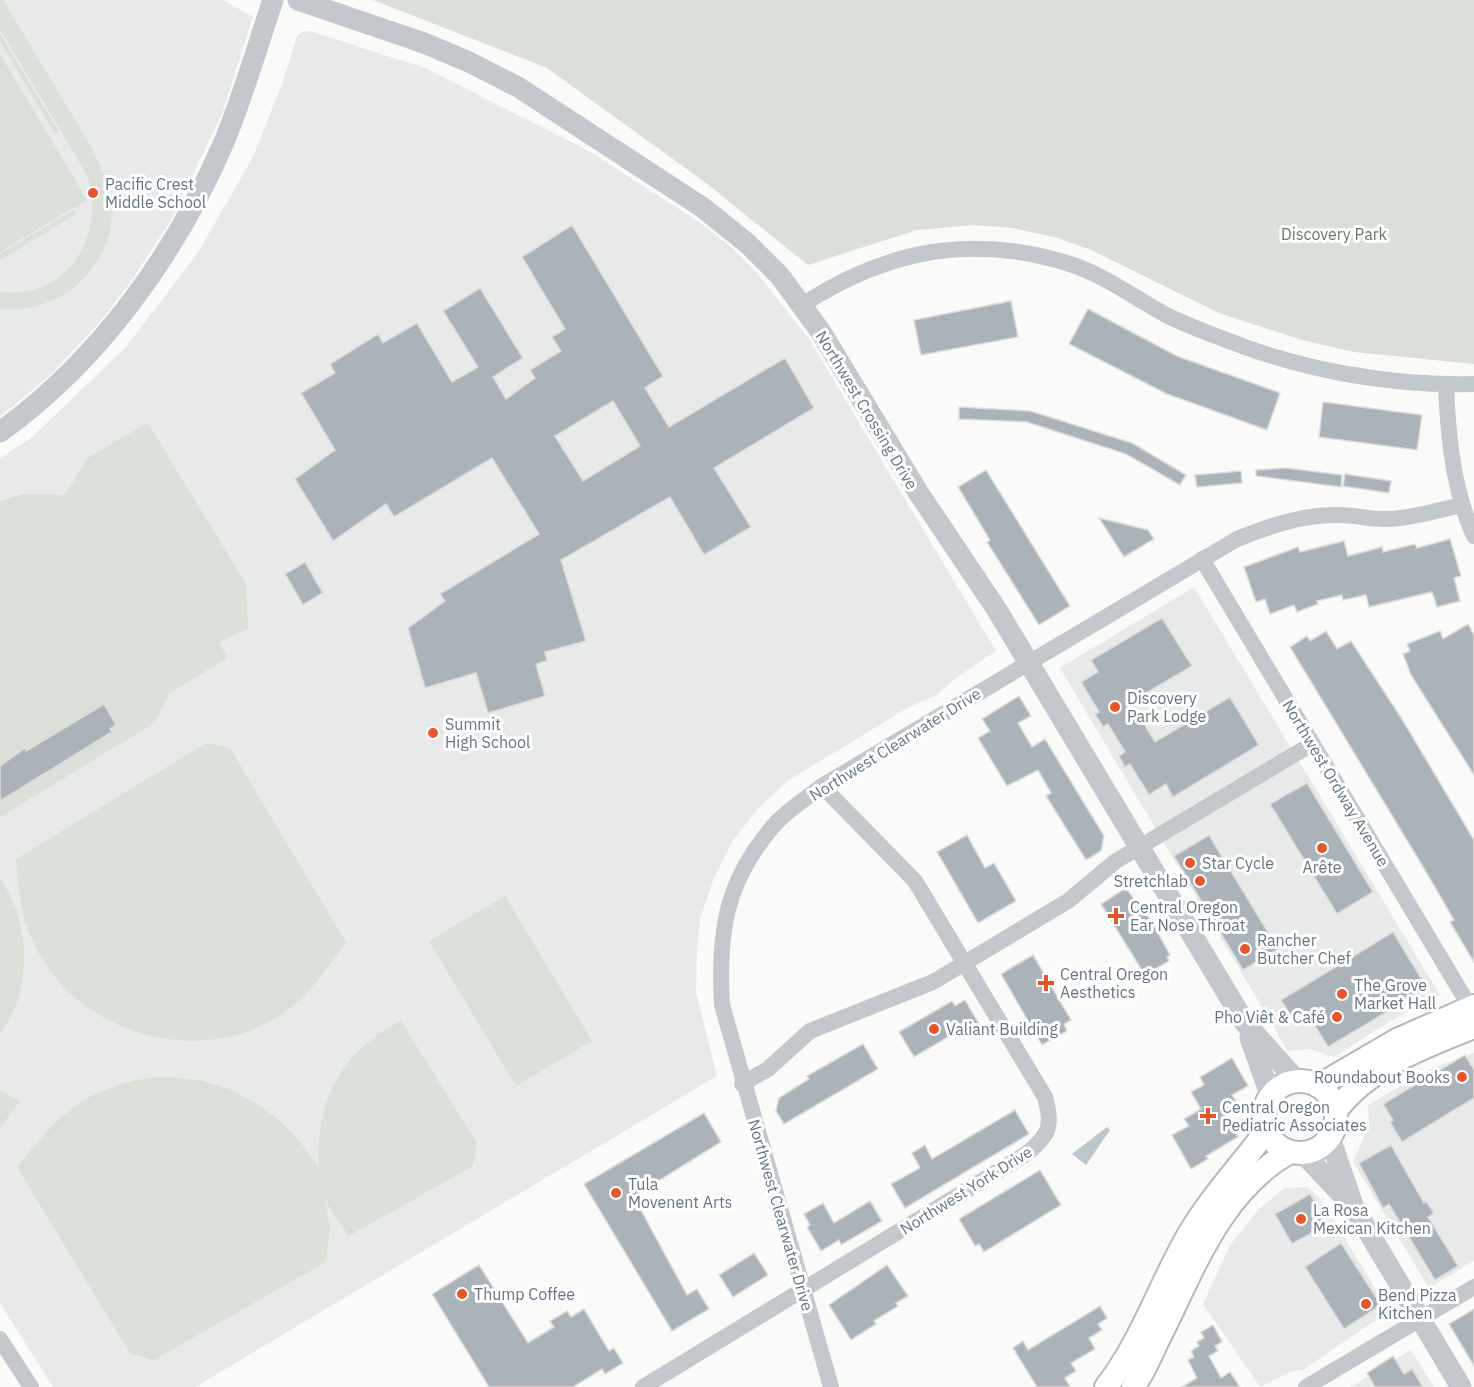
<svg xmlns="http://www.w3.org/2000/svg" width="1474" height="1387" font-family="'IBM Plex Sans',sans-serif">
  <rect width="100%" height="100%" fill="#fafaf8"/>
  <g fill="#e8e9e9">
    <polygon points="0,0 223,0 253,17 222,114 170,222 127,287 99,323 49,376 0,417"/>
    <polygon points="310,31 425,68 589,151 699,222 731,247 757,273 809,339 996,651 952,681 937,695 909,707 786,782 756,811 732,842 714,878 700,918 697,953 696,992 717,1076 195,1387 53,1387 0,1303 0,458 30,439 125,348 197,254 253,157 283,81 297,36 302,32"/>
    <polygon points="1194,587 1440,995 1387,1023 1334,1057 1309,1049 1288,1051 1060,668"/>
    <polygon points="1474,1053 1474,1261 1429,1288 1353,1162 1369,1125 1368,1105 1432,1068"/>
    <polygon points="1307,1187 1320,1198 1389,1311 1303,1370 1292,1371 1260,1387 1203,1304 1230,1245 1259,1209 1285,1188"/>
    <polygon points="1411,1350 1434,1387 1350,1387"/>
  </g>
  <g fill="#dadfd7">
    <path d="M0 0H3C23 33 42 65 62 98 97 156 142 217 83 279 62 301 30 312 0 309V292C68 300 107 234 87 175L0 29Z"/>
    <polygon points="373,0 1474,0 1474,364 1354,352 1302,340 1219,313 1089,249 1054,237 1013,228 974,225 917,230 808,265 706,183 547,68"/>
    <polygon points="0,34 59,132 55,134 0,41"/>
    <polygon points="0,54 87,200 0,252"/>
    <polygon points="74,210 76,214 0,260 0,254"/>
    <polygon points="145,424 149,425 246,584 248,629 219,642 227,658 169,694 158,717 148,727 0,817 0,501 24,494 65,495 88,458"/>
    <path d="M206 743 230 748 346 942C327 969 307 998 279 1016 195 1069 76 1033 34 944 21 917 18 889 16 859Z"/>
    <path d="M0 879C31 921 33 992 0 1033Z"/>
    <polygon points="505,896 592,1041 516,1086 429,941"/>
    <path d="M401 1021 477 1143 473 1166 349 1236 330 1209 325 1197 330 1228 326 1262 154 1360 130 1353 17 1167C37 1143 55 1119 81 1102 167 1049 271 1086 319 1169 315 1102 340 1052 401 1021Z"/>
    <polygon points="0,1090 20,1101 0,1128"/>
  </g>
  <polygon fill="#bbc7cb" points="1107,1127 1110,1130 1086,1165 1072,1154"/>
  <g fill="#aab3b9" stroke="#dcdcda" stroke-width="1.5" fill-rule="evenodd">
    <path d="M572 225 663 376 645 388 669 427 785 358 814 408 714 468 751 527 704 555 670 497 561 560 586 641 545 652 547 661 536 664 545 696 488 713 476 673 425 688 408 628 445 601 440 594 539 534 492 458 394 517 386 504 333 541 295 479 335 450 301 393 335 373 330 364 378 334 383 343 417 323 452 382 478 367 443 311 480 288 523 358 493 377 506 399 535 378 530 370 561 351 552 337 565 329 522 257ZM613 401 640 446 583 481 555 436Z"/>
    <polygon points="1011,301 1018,337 921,355 914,320"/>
    <polygon points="1088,309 1177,356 1280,393 1267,430 1167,394 1069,344"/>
    <polygon points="1323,402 1422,415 1417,450 1319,437"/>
    <polygon points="959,407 1030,411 1132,443 1186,475 1180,485 1126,454 1027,422 959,419"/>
    <polygon points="1286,468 1342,475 1341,487 1256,476 1256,470"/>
    <polygon points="986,470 1070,606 1039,625 987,542 990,540 958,487"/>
    <polygon points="1241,471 1242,483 1197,487 1195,475"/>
    <polygon points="1345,474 1391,481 1389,493 1343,486"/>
    <polygon points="1099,518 1148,530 1154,539 1124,557"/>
    <polygon points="1450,539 1461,576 1454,578 1460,601 1437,607 1432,592 1369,607 1366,595 1343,600 1342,595 1317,601 1318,604 1297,612 1294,605 1270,614 1265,599 1256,602 1244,567 1298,547 1300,552 1344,541 1348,556 1382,547 1383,552 1415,544 1417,548"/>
    <polygon points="305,562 323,593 303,605 285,574"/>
    <polygon points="1162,618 1192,666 1131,702 1155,742 1230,697 1259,745 1173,797 1166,784 1149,795 1130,764 1125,767 1119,756 1125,752 1108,724 1103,727 1095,714 1099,712 1081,682 1098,672 1091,660"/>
    <polygon points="1468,624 1474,635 1474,775 1411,675 1403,654 1410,651 1407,644 1440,631 1443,639"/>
    <polygon points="1326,631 1337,649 1351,641 1400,716 1474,840 1474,962 1450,922 1454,920 1425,870 1290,647 1307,636 1310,641"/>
    <polygon points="1019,696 1031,716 1018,723 1032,747 1045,739 1104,836 1101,851 1086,860 1046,796 1051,793 1038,770 1007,786 978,738 990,731 982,719"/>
    <polygon points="104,704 116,725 110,729 112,732 0,801 0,766 25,748 26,751"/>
    <polygon points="1307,783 1373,892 1337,914 1270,804"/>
    <polygon points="967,835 985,868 994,863 1016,901 978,923 937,852"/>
    <polygon points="1209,835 1278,949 1243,970 1174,856"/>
    <polygon points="1123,890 1128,891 1150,919 1170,955 1167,957 1169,961 1150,972 1148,969 1143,972 1101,904"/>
    <polygon points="1393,932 1427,988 1328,1047 1306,1011 1293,1019 1281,1000"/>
    <polygon points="1033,955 1071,1020 1064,1024 1067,1031 1042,1045 1001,974"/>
    <polygon points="965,1000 979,1024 961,1035 958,1031 914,1057 899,1032 952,1001 955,1006"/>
    <polygon points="863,1044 878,1069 784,1124 776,1111 779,1098 809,1079 807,1076"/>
    <polygon points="1465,1055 1474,1070 1474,1098 1402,1142 1390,1122 1393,1120 1383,1104"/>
    <polygon points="1232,1058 1248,1086 1232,1095 1239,1106 1225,1114 1238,1137 1206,1156 1208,1159 1191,1169 1172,1135 1189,1126 1184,1119 1201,1109 1191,1092 1204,1085 1200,1077"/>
    <polygon points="1015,1110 1029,1134 905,1208 891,1184 920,1168 912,1153 925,1145 932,1159"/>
    <polygon points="704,1113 721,1142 639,1193 637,1203 687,1295 697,1289 709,1309 672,1331 584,1184"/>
    <polygon points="1391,1145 1424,1203 1426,1201 1434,1213 1428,1217 1458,1266 1435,1280 1389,1204 1383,1208 1359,1163"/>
    <polygon points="1040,1170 1061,1205 984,1252 979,1244 975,1246 959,1219"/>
    <polygon points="1310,1194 1328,1224 1292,1244 1275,1214"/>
    <polygon points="870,1201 882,1221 841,1245 839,1240 821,1251 807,1227 810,1225 804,1214 823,1203 834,1223"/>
    <polygon points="1341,1243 1381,1305 1344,1329 1305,1267"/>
    <polygon points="754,1253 768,1275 733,1297 719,1275"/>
    <polygon points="479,1265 528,1343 554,1327 550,1321 567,1311 571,1317 584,1309 609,1351 614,1348 623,1363 605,1374 602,1369 573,1387 489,1387 432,1294"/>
    <polygon points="887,1265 908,1296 896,1303 898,1306 874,1321 876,1324 851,1340 829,1305"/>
    <polygon points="1100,1306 1107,1318 1098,1324 1102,1330 1089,1338 1095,1349 1071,1363 1076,1371 1065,1378 1070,1387 1037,1387 1013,1348 1023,1341 1028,1350"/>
    <polygon points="1474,1309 1474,1366 1449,1324"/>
    <polygon points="1213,1325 1222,1342 1215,1346 1218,1351 1209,1356 1221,1378 1230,1372 1240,1387 1182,1387 1197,1378 1188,1360 1194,1357 1191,1351 1199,1346 1197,1342 1204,1338 1201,1332"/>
    <polygon points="1393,1356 1404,1374 1412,1369 1423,1387 1375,1387 1367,1373"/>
  </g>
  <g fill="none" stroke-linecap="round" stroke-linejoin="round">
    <g stroke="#b3babf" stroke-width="26">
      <g id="secondary">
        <circle cx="1300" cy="1117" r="36"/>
        <polyline points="1318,1086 1397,1040 1474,1006"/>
        <path d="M1335 1112C1367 1068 1425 1046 1474 1027"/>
        <path d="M1106 1387C1143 1340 1161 1280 1192 1229 1213 1194 1243 1163 1267 1130"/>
        <path d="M1133 1387C1144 1373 1151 1354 1159 1338 1193 1271 1220 1191 1290 1152"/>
      </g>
    </g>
    <g stroke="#c3c8cc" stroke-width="16">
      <path d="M802 305C886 250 972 233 1070 264 1104 275 1135 298 1166 315 1186 325 1208 333 1229 341 1305 371 1393 386 1474 384"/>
      <path d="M1446 385C1448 436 1453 489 1474 536"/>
      <polyline points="1202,559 1470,1007"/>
      <polyline points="742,1084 768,1069 810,1031 933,982 1068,901 1116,861 1312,744"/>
      <polyline points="0,1339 31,1387"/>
      <path d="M643 1387 1026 1154C1050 1135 1053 1126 1045 1097L915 881 822 786"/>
      <path d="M831 1387 722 1005C718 932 725 880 776 823 789 809 807 798 822 786L1237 539C1270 526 1303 514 1339 515 1356 515 1373 520 1390 519 1414 518 1438 510 1462 505"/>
      <polyline points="1306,1387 1474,1287"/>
    </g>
    <g stroke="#c3c8cc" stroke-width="21">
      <polyline points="298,0 424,43 469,62 518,87 702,207 748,244 780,276 821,332 918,492 997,610 1245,1023 1298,1082"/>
      <path d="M0 432C99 361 176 254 224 142 243 97 257 47 273 0"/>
      <polyline points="1250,1038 1271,1097"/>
      <polyline points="1330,1138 1354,1208 1461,1387"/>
      <polyline points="1303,1153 1346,1199"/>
    </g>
    <use href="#secondary" stroke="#fff" stroke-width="22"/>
  </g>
  <g fill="#e4572e" stroke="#fff" stroke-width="2">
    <circle cx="93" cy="193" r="6"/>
    <circle cx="1115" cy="707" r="6"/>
    <circle cx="433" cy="733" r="6"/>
    <circle cx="1322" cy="848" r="6"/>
    <circle cx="1190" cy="863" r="6"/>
    <circle cx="1200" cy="881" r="6"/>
    <path d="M1113 907h6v6h6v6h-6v6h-6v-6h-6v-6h6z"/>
    <circle cx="1245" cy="949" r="6"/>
    <path d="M1043 974h6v6h6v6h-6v6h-6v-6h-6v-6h6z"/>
    <circle cx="1342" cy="994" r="6"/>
    <circle cx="1337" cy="1017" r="6"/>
    <circle cx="934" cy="1029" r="6"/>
    <circle cx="1462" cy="1077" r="6"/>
    <path d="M1205 1107h6v6h6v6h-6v6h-6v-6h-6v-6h6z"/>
    <circle cx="616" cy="1193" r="6"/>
    <circle cx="1301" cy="1219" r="6"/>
    <circle cx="462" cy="1294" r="6"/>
    <circle cx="1366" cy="1304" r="6"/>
  </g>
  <g text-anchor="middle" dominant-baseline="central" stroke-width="6" stroke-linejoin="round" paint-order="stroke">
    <g font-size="16" fill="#657683" stroke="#fff" text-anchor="start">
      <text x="105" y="184">Pacific Crest<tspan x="105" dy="18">Middle School</tspan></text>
      <text x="1127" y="698">Discovery<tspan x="1127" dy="18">Park Lodge</tspan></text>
      <text x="445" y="724">Summit<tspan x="445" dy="18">High School</tspan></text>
      <text x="1202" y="863">Star Cycle</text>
      <text x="1322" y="867" text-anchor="middle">Arête</text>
      <text x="1188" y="881" text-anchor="end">Stretchlab</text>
      <text x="1130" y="907">Central Oregon<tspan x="1130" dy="18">Ear Nose Throat</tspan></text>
      <text x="1257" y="940">Rancher<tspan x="1257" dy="18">Butcher Chef</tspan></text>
      <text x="1060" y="974">Central Oregon<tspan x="1060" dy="18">Aesthetics</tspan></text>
      <text x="1354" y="985">The Grove<tspan x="1354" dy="18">Market Hall</tspan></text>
      <text x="1325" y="1017" text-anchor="end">Pho Viêt &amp; Café</text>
      <text x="946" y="1029">Valiant Building</text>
      <text x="1450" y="1077" text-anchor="end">Roundabout Books</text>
      <text x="1222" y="1107">Central Oregon<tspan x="1222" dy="18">Pediatric Associates</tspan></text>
      <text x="628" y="1184">Tula<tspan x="628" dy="18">Movenent Arts</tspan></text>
      <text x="1313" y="1210">La Rosa<tspan x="1313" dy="18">Mexican Kitchen</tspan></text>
      <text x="474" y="1294">Thump Coffee</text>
      <text x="1378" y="1295">Bend Pizza<tspan x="1378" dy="18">Kitchen</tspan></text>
    </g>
    <g font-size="16" fill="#687a64" stroke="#fff">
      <text x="1334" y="234">Discovery Park</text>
    </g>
    <g font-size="16" fill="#657683" stroke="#fff">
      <text transform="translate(867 410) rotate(59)">Northwest Crossing Drive</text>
      <text transform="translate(895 744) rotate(-32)">Northwest Clearwater Drive</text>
      <text transform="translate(1336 783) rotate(59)">Northwest Ordway Avenue</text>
      <text transform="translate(966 1190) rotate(-32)">Northwest York Drive</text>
      <text transform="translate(781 1215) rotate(74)">Northwest Clearwater Drive</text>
    </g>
  </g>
</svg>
